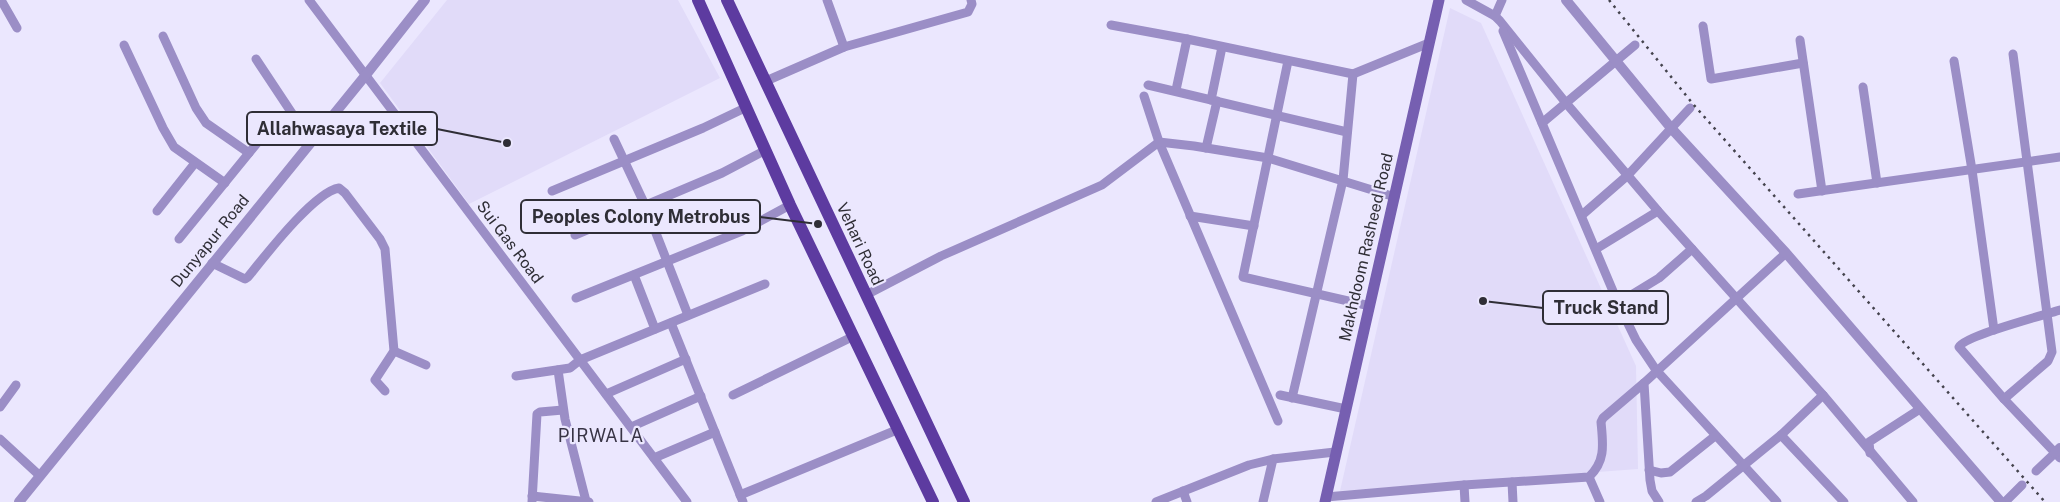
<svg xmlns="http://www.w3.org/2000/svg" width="2060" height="502" font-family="'Public Sans',sans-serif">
  <rect width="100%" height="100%" fill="#ebe7fe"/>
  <g fill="#e1dbf9">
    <polygon points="447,0 678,0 720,78 469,204 380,83"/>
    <polygon points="1450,8 1481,23 1636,366 1638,469 1340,491"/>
  </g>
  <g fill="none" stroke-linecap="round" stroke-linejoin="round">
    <g stroke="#9b8ec6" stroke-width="9">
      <polyline points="1,0 17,28"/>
      <polyline points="309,0 687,502"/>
      <polyline points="827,0 844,47"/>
      <polyline points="1466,0 1495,16 1500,21 1566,103 1658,211 1823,395 1913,502"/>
      <polyline points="1495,16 1502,0"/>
      <polyline points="1111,25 1187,39 1353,74 1343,180 1292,398"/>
      <polyline points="1703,26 1711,79 1803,63"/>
      <polyline points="1503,31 1618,303 1636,340 1656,370 1777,502"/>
      <polyline points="163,36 196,108 206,123 249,153"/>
      <polyline points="1800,40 1822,191"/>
      <polyline points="124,45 163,128 174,147 225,183"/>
      <polyline points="256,59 311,142"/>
      <polyline points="1288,61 1243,277 1370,306"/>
      <polyline points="1954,61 1972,170 1994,330"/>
      <polyline points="1353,74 1429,43"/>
      <polyline points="766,81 844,47 968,12 972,4 971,0"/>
      <polyline points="1148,85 1347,132"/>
      <polyline points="1863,87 1877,183"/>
      <polyline points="1176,90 1187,39"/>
      <polyline points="1144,96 1159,142 1278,421"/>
      <polyline points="1211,100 1222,47"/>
      <polyline points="1542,123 1635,45"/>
      <polyline points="614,139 645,205 688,315"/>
      <polyline points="1206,148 1217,101"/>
      <polyline points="552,191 703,128 747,107"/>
      <polyline points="1798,194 2060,157"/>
      <polyline points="157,211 195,163"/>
      <polyline points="1582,215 1628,175 1690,108"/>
      <polyline points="1190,216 1254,226"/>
      <polyline points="575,235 722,173 766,150"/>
      <polyline points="179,239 271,126 292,114"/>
      <polyline points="1596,249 1658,211"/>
      <path d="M212 263 245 279 248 277C265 256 314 192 339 188L345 193 380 239 385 249 394 351 375 380 385 391"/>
      <polyline points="634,275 655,329"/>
      <polyline points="866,295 941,256 1102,185 1159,142 1194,146 1268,158 1395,197"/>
      <polyline points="576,298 742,231 790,205"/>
      <polyline points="1618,303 1659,278 1692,249"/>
      <path d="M2060 310C2044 315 1964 336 1959 347L2004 399 2060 458"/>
      <polyline points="671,323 743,502"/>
      <polyline points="394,351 426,365"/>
      <polyline points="558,370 565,419 586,501"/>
      <polyline points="516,376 570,368 580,360 765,284"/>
      <polyline points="606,394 686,359"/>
      <polyline points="733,395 854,336"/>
      <polyline points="1280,395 1346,409"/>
      <polyline points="2004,399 2048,361 2052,352 2013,54"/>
      <polyline points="0,407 16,385"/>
      <polyline points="631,427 701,396"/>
      <polyline points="1781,435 1844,502"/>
      <polyline points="0,439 39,475"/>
      <polyline points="1870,453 1869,442 1920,409"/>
      <polyline points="654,458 715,432"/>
      <polyline points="1649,470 1661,473 1670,472 1715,436"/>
      <polyline points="2036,471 2055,453"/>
      <polyline points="1589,477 1600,502"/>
      <polyline points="1512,482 1513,502"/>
      <polyline points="1464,485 1465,502"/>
      <polyline points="1183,491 1187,502"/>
      <polyline points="740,495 899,429"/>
      <polyline points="532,496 589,502"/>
      <path d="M1326 497 1464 485 1589 477C1606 461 1603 444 1601 422L1603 418 1644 383"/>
      <polyline points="532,502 537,414 540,412 563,410"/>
      <polyline points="1156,502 1249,465 1273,459 1335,452"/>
      <polyline points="1263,502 1273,459"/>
      <polyline points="1659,502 1652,491 1650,480 1644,383 1786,253"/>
      <polyline points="1696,502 1706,496 1781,435 1823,395"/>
      <polyline points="2005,502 2022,485"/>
    </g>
    <g stroke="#9b8ec6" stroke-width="10">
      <polyline points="1566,0 1671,128 1786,253 2001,502"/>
      <polyline points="2055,453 2060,448"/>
      <polyline points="19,502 365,76 425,0"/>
    </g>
    <polyline stroke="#765fb1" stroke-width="11" points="1325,502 1439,0"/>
    <g stroke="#5d3ba0" stroke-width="12">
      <polyline points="698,0 790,205 933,502"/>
      <polyline points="727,0 964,502"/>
    </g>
    <polyline stroke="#44434d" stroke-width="2.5" stroke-dasharray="2.5 5" stroke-linecap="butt" points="1609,0 1693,104 2045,502"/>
  </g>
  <g text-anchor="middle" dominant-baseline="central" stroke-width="4.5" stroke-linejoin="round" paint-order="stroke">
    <g font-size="16" fill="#2f2e36" stroke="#ebe7fe">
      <text transform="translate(210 241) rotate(-51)">Dunyapur Road</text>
      <text transform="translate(510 242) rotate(53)">Sui Gas Road</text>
      <text transform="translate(860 244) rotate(65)">Vehari Road</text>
      <text transform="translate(1366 247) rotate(-77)">Makhdoom Rasheed Road</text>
    </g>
    <g font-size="18" letter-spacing="1" fill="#383445" stroke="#ebe7fe">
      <text x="601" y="435">PIRWALA</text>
    </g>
  </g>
  <path fill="none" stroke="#2f2e36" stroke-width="2" d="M507 143L437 129M818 224L760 217M1483 301L1543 308"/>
  <g fill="#2f2e36" stroke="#ebe7fe" stroke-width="2">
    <circle cx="507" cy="143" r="5"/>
    <circle cx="818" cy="224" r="5"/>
    <circle cx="1483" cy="301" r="5"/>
  </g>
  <g fill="#ebe7fe" stroke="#2f2e36" stroke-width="2">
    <rect x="247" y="112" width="190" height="33" rx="5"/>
    <rect x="521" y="200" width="239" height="33" rx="5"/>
    <rect x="1543" y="291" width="125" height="33" rx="5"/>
  </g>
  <g font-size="18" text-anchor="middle" font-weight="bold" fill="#2f2e36">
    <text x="342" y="135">Allahwasaya Textile</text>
    <text x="641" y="223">Peoples Colony Metrobus</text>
    <text x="1606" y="314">Truck Stand</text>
  </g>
</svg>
